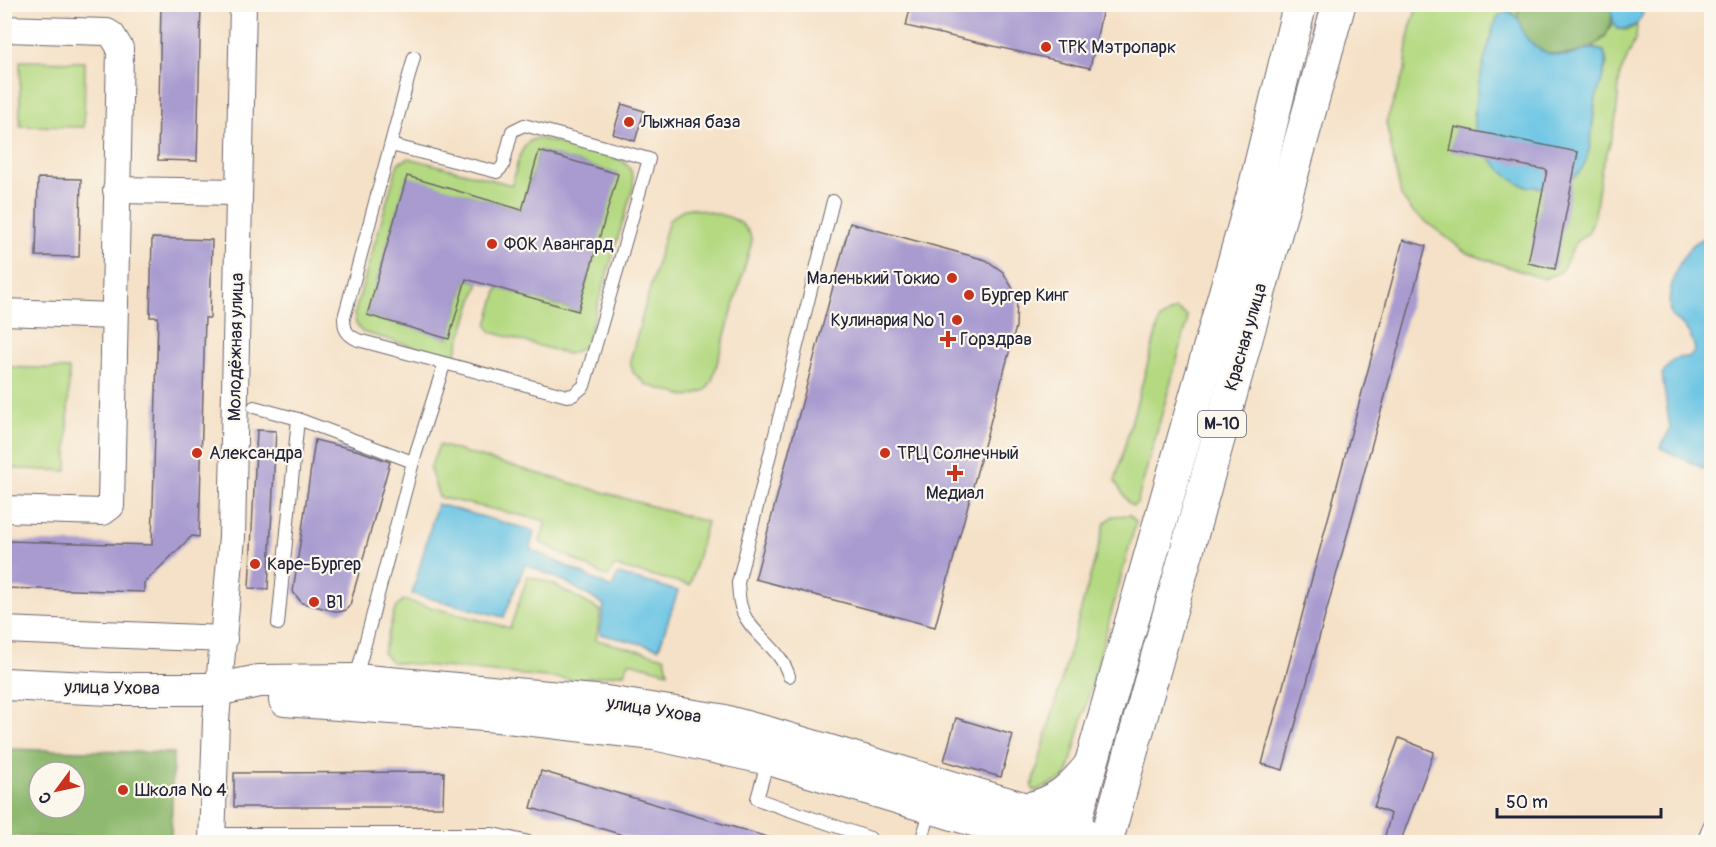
<svg xmlns="http://www.w3.org/2000/svg" width="1716" height="847" font-family="Pangolin,sans-serif">
  <rect width="100%" height="100%" fill="#fbf7ec"/>
  <filter id="ink" filterUnits="userSpaceOnUse"><feTurbulence type="fractalNoise" baseFrequency=".0167" numOctaves="2"/><feDisplacementMap in="SourceGraphic" scale="12" xChannelSelector="R" yChannelSelector="G"/><feConvolveMatrix kernelMatrix="1 2 1 2 8 2 1 2 1" color-interpolation-filters="sRGB"/></filter>
  <filter id="wash" filterUnits="userSpaceOnUse"><feTurbulence type="fractalNoise" baseFrequency=".008" numOctaves="4" result="noise"/><feDisplacementMap in="SourceGraphic" scale="24" xChannelSelector="R" yChannelSelector="G"/><feGaussianBlur stdDeviation="1.35" result="paint"/><feColorMatrix in="noise" values="0 0 0 0 0 0 0 0 0 0 0 0 0 0 0 0 0 1.4 0 .05"/><feComposite in="paint" operator="in"/></filter>
  <g filter="url(#wash)">
    <rect width="100%" height="100%" fill="#f5e1c7"/>
    <g fill="#b4d981" stroke="#6b7e5e" stroke-width="1.5">
      <polygon points="1418,5 1517,6 1520,21 1510,11 1473,113 1482,149 1495,163 1524,186 1582,168 1592,133 1596,96 1607,63 1604,51 1590,47 1604,39 1613,22 1617,29 1628,30 1637,25 1636,38 1620,74 1616,118 1611,141 1601,170 1595,215 1589,232 1576,242 1561,272 1544,279 1467,253 1412,211 1401,196 1386,122 1405,70 1410,28"/>
      <polygon points="20,61 85,62 84,127 20,126"/>
      <path d="M538 138 621 160C631 166 635 177 633 188L585 347 568 354 491 332 487 325 498 288 578 311 617 174 539 151 522 210 407 177 367 315 449 338 466 279 479 282 455 355 447 356 362 332 356 324 354 315 398 163 409 158 512 185C517 169 518 141 538 138Z"/>
      <path d="M690 208C714 214 746 214 752 241L712 381 706 390 688 397 647 385 633 372 630 361 669 220 682 210Z"/>
      <polygon points="1176,309 1187,316 1187,324 1137,503 1133,506 1128,502 1115,481 1160,319"/>
      <polygon points="5,367 69,369 67,471 5,468"/>
      <polygon points="439,445 707,522 690,585 614,566 608,577 540,542 546,521 439,497 430,469"/>
      <polygon points="1130,515 1136,522 1068,772 1063,779 1034,791 1032,787 1105,523 1113,516"/>
      <polygon points="528,576 553,584 601,611 596,640 665,657 668,672 629,662 624,673 577,680 392,662 383,653 395,609 403,600 510,628"/>
    </g>
    <g fill="#8fb96f" stroke="#586e55" stroke-width="1.5" fill-rule="evenodd">
      <path d="M1516 5H1611C1621 59 1537 70 1521 32 1517 24 1519 13 1516 5Z"/>
      <path d="M5 749 173 753 171 842 5 836ZM39 772H75V808H39Z"/>
    </g>
    <g fill="#66c3e4" stroke="#447290" stroke-width="1.5">
      <path d="M1611 5H1644C1643 22 1635 30 1617 29L1613 22Z"/>
      <path d="M1510 11 1520 21C1521 40 1543 56 1563 56 1582 57 1580 44 1604 51 1609 69 1598 86 1595 104 1591 125 1593 148 1583 167 1579 174 1570 181 1562 183 1551 187 1537 189 1526 186 1506 181 1480 149 1475 131 1469 109 1487 51 1493 28L1498 16Z"/>
      <path d="M1711 227V472L1660 448 1670 429 1662 374C1669 364 1674 356 1688 357L1695 351C1693 336 1684 323 1671 316 1665 294 1676 264 1691 247 1696 241 1705 237 1711 233Z"/>
      <polygon points="437,504 534,531 530,549 612,588 618,574 678,591 659,648 600,634 604,605 566,582 525,564 504,617 412,594"/>
    </g>
    <g id="blocks">
      <g fill="#a99bd0">
        <polygon points="161,4 201,4 197,161 158,160"/>
        <polygon points="911,4 1104,4 1090,68 906,26"/>
        <polygon points="622,104 644,111 635,141 613,134"/>
        <polygon points="1455,127 1578,152 1555,269 1528,263 1547,170 1450,151"/>
        <polygon points="539,151 618,174 578,311 466,279 449,339 367,315 407,176 522,210"/>
        <polygon points="38,178 81,179 79,257 36,256"/>
        <polygon points="850,223 986,260 1003,272 1017,296 1016,327 935,627 755,579"/>
        <polygon points="152,238 212,240 210,318 205,318 199,537 192,536 144,583 144,592 4,588 4,541 152,545 158,317 150,317"/>
        <polygon points="1403,240 1426,246 1283,770 1262,764"/>
        <polygon points="257,430 276,431 268,589 249,588"/>
        <polygon points="315,440 360,451 390,462 350,605 346,610 339,612 302,603 293,592"/>
        <polygon points="956,718 1013,735 1001,777 944,761"/>
        <polygon points="1399,738 1434,752 1400,843 1383,843 1391,814 1374,807"/>
        <polygon points="541,771 771,838 770,843 650,843 531,808"/>
        <polygon points="444,772 443,807 234,807 234,773"/>
      </g>
    </g>
  </g>
  <g filter="url(#ink)">
    <use href="#blocks" fill-opacity="0" stroke="#6c656c" stroke-width="1.5"/>
    <g fill="none" stroke-linecap="round" stroke-linejoin="round">
      <g stroke="#6c656c" stroke-width="14">
        <g id="service">
          <path d="M391 145 497 172 503 166 512 131 524 125 649 159 584 386 573 395 567 396 358 340C347 335 344 330 344 318L414 57"/>
          <polyline points="254,407 298,419 413,462"/>
          <polyline points="278,624 298,419"/>
          <path d="M789 676C780 649 761 641 747 620 739 608 739 596 738 583L833 201"/>
          <polyline points="356,678 413,462 444,365"/>
          <polyline points="768,760 757,799 870,838 869,842"/>
          <polyline points="212,834 493,834 529,842"/>
          <polyline points="921,842 931,809"/>
          <polyline points="1703,842 1712,820"/>
        </g>
      </g>
      <g stroke="#6c656c" stroke-width="28">
        <g id="minor">
          <polyline points="4,29 107,32 112,35 120,48 111,506 103,512 4,509"/>
          <polyline points="116,190 239,192"/>
          <polyline points="4,312 114,316"/>
          <polyline points="4,630 224,639"/>
          <polyline points="212,842 216,720 232,537 243,4"/>
        </g>
      </g>
      <g stroke="#6c656c" stroke-width="34">
        <g id="tertiary">
          <polyline points="4,684 110,689 220,689 259,681 355,680 606,702 720,720 772,734 1026,809 1074,827 1100,842"/>
          <polyline points="285,700 498,716 654,734 769,759 1047,842"/>
          <path d="M1026 809C1056 803 1072 788 1091 764"/>
        </g>
      </g>
      <g stroke="#6c656c" stroke-width="35">
        <g id="trunk">
          <polyline points="1069,842 1253,196 1300,4"/>
          <polyline points="1106,842 1339,4"/>
        </g>
      </g>
      <use href="#service" stroke="#fff" stroke-width="12"/>
      <use href="#minor" stroke="#fff" stroke-width="26"/>
      <use href="#tertiary" stroke="#fff" stroke-width="32"/>
      <use href="#trunk" stroke="#fff" stroke-width="33"/>
    </g>
  </g>
  <g fill="#c8321e" stroke="#fbf7ec" stroke-width="2">
    <circle cx="1046" cy="47" r="6"/>
    <circle cx="629" cy="122" r="6"/>
    <circle cx="492" cy="244" r="6"/>
    <circle cx="952" cy="278" r="6"/>
    <circle cx="969" cy="295" r="6"/>
    <circle cx="957" cy="320" r="6"/>
    <path d="M945 330h6v6h6v6h-6v6h-6v-6h-6v-6h6z"/>
    <circle cx="197" cy="453" r="6"/>
    <circle cx="885" cy="453" r="6"/>
    <path d="M952 464h6v6h6v6h-6v6h-6v-6h-6v-6h6z"/>
    <circle cx="255" cy="564" r="6"/>
    <circle cx="314" cy="602" r="6"/>
    <circle cx="123" cy="790" r="6"/>
  </g>
  <g text-anchor="middle" dominant-baseline="central" stroke-width="4.5" stroke-linejoin="round" paint-order="stroke">
    <rect fill="#fbf7ec" stroke="#636270" stroke-width="1.5" x="1198" y="411" width="48" height="26" rx="4.5"/>
    <g font-size="16" font-weight="bold" fill="#22223b">
      <text x="1222" y="424">М-10</text>
    </g>
    <g font-size="18" fill="#22223b" stroke="#fbf7ec" text-anchor="start">
      <text x="1058" y="47">ТРК Мэтропарк</text>
      <text x="641" y="122">Лыжная база</text>
      <text x="504" y="244">ФОК Авангард</text>
      <text x="940" y="278" text-anchor="end">Маленький Токио</text>
      <text x="981" y="295">Бургер Кинг</text>
      <text x="945" y="320" text-anchor="end">Кулинария № 1</text>
      <text x="960" y="339">Горздрав</text>
      <text x="209" y="453">Александра</text>
      <text x="897" y="453">ТРЦ Солнечный</text>
      <text x="955" y="493" text-anchor="middle">Медиал</text>
      <text x="267" y="564">Каре-Бургер</text>
      <text x="326" y="602">В1</text>
      <text x="135" y="790">Школа № 4</text>
    </g>
    <g font-size="18" fill="#22223b" stroke="#fbf7ec">
      <text transform="translate(1246 337) rotate(-74)">Красная улица</text>
      <text transform="translate(236 347) rotate(-89)">Молодёжная улица</text>
      <text transform="translate(112 688) rotate(1)">улица Ухова</text>
      <text transform="translate(654 710) rotate(9)">улица Ухова</text>
    </g>
  </g>
  <rect width="1716" height="847" fill="none" stroke="#fbf7ec" stroke-width="24"/>
  <g transform="translate(57 790) rotate(237)"><circle r="28" fill="#fbf7ec" stroke="#a4a2a5" stroke-width="1.5"/>
  <path d="M0-4.5L10 22L0 15L-10 22Z" fill="#c8321e"/>
  <text y="-9" font-size="16" font-weight="bold" text-anchor="middle" fill="#22223b">С</text>
  </g>
  <path d="M1497 808v9h164v-9" fill="none" stroke="#22223b" stroke-width="3"/>
  <text x="1506" y="808" font-size="18" fill="#22223b" stroke="#fbf7ec" stroke-width="4.5" paint-order="stroke">50 m</text>
</svg>
